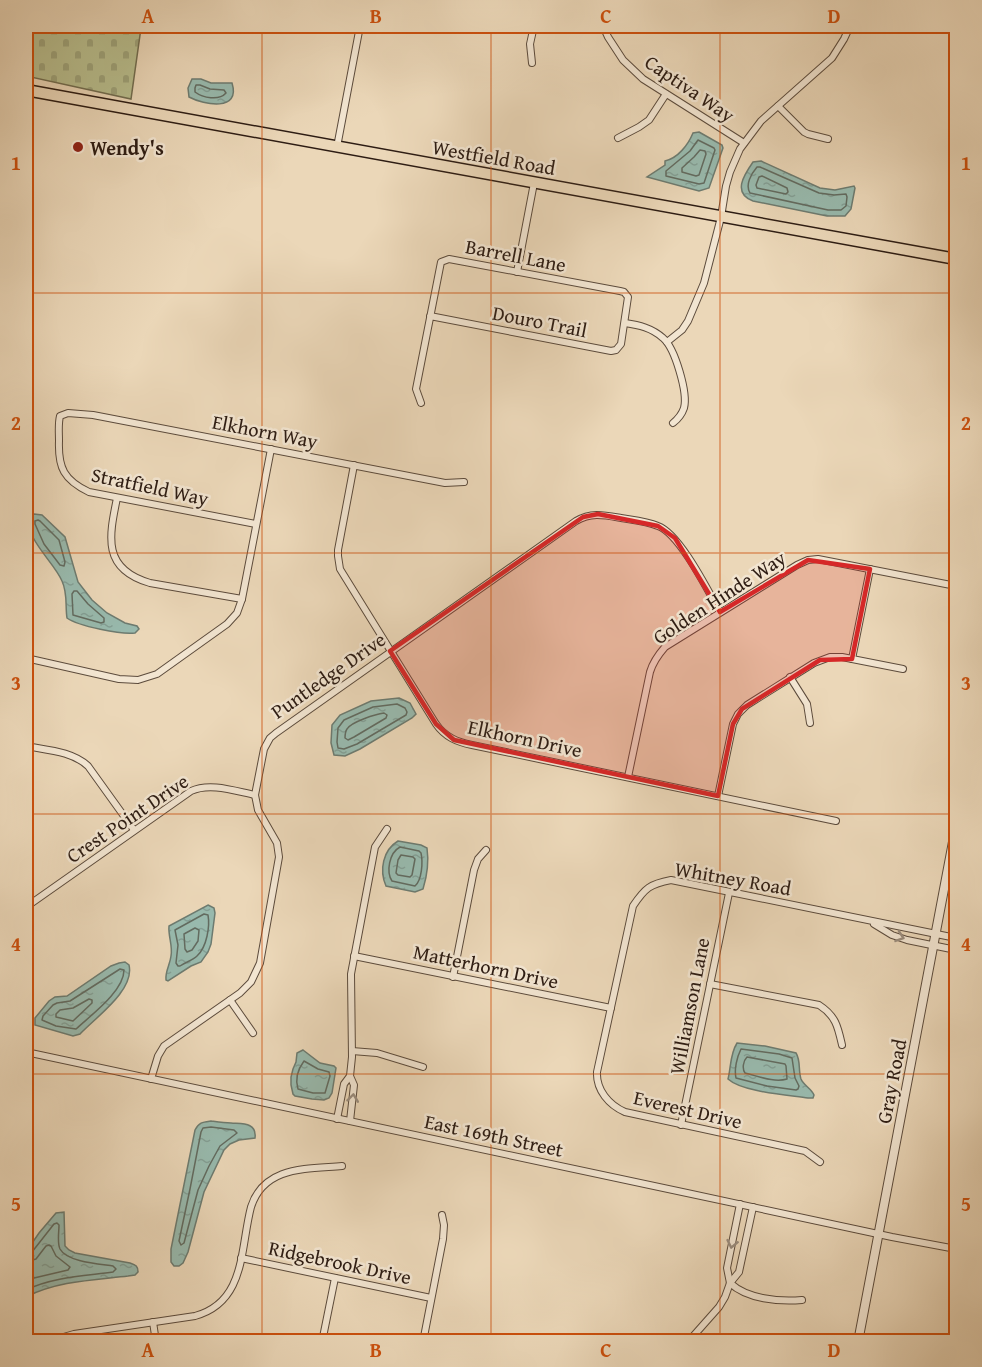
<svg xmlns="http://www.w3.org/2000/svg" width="982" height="1367" font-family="'Gentium Book Plus',serif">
  <defs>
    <pattern id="cemetery-stones" width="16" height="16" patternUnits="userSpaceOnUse" patternTransform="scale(1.5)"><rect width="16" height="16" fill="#b8be8e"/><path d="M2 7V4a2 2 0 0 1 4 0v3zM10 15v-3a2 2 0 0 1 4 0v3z" fill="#9ea37a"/></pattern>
    <pattern id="water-ripples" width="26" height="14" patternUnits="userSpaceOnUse" patternTransform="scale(1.5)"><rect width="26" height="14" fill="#98baae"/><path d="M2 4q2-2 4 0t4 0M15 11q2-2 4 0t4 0" fill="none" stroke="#839f95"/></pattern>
  </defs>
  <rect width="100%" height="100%" fill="#ebd7b8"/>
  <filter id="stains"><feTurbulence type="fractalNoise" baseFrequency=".00333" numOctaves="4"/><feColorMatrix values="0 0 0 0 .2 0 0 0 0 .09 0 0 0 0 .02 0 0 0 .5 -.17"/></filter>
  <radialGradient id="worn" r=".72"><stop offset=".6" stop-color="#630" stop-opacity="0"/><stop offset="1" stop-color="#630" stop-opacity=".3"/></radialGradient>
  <polygon fill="url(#cemetery-stones)" stroke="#726d50" stroke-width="1.5" points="26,26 144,26 141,28 131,99 26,76"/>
  <g fill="url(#water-ripples)" stroke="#6d7b70" stroke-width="1.5">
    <path d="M192 79H201L211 83H232C241 112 204 105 189 97L188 88Z"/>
    <path d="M699 132 722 145 723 148 709 188 699 191 647 177 665 165V161C678 158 688 145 693 133Z"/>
    <path d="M761 161 820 188 835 190 854 186 855 188 851 209 845 216H827L753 201C732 193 744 175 753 162Z"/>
    <path d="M34 514 42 515 65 537 78 582 92 600 107 613 125 623 137 626 139 629 135 633C122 635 78 626 67 618 65 606 68 594 62 581 54 562 24 538 29 516Z"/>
    <polygon points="399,698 410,703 416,714 412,718 360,749 345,756 334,755 331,743 332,725 340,715 371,701"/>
    <path d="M398 841 421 845 427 848C429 862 427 876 423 889L415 892 386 886C379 870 383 850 398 841Z"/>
    <path d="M208 905 214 908 215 913 211 944 208 952 201 962 191 966 168 981 166 980C165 971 170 965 171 956 173 946 168 936 169 926Z"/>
    <path d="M125 962 129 965C135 990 96 1017 80 1034L73 1036 35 1025V1018L49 1001 55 997 67 996 111 966 119 963Z"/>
    <path d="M737 1043 765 1046 796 1053C801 1061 798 1070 801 1079 804 1086 811 1088 814 1095L813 1098H808C788 1095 742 1092 728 1079 731 1067 730 1054 737 1043Z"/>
    <polygon points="303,1050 320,1063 334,1066 336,1068 332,1093 329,1098 324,1100 312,1099 295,1096 293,1094 291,1085 291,1077 293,1069 296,1062 297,1053"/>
    <path d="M211 1121C218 1122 224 1123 231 1123 242 1124 257 1122 255 1138L239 1140 230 1144 224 1150 204 1192 188 1252 183 1263 179 1266H174L171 1262V1249L195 1130C199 1122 203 1122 211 1121Z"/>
    <path d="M64 1212 65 1246 69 1250 75 1253 130 1263C136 1265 138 1266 138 1272L135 1275 128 1276C94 1280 57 1281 26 1297V1252L39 1233 56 1213Z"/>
  </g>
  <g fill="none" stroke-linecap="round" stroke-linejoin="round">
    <g stroke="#626b60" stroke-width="1.5">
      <path d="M196 85H200L210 89 224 90 226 93C219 101 203 98 195 92V88Z"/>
      <polygon points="698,140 714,148 715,150 704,183 699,184 666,176 666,171 690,151"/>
      <polygon points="700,150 705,151 706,154 699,175 696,176 682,172 682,168 694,157"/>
      <path d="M757 167H760L819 193 834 195 846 194 847 197 846 206 841 210H828L750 193C745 185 751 174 757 167Z"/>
      <polygon points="762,176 787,188 788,192 786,194 757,188 756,185 759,177"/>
      <polygon points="38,520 40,521 59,540 65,562 64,566 60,565 44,544 35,524 35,521"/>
      <polygon points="74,591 77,591 88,604 104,618 104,622 101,623 73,615 72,594"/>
      <polygon points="397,704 405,708 407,712 406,715 357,744 344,749 338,748 337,742 338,728 344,720 373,707"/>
      <path d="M384 713 387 715 386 718 354 737 348 740 345 738C345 735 345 732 347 729 351 722 376 714 384 713Z"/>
      <path d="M400 847 419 851 421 853C423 862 422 880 415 886L392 881C386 872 389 853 400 847Z"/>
      <polygon points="401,855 413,857 415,859 412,875 410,877 398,875 396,873 398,860"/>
      <path d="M204 914 208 915C210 926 207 947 197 956 193 960 186 962 180 966H178L176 963 178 945 175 930Z"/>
      <polygon points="195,928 199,930 198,941 192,950 187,952 185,949 184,934"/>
      <path d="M120 969 124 970C124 991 91 1015 76 1029L56 1026 42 1020 43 1016 53 1005 57 1003 70 1001Z"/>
      <polygon points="89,999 92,1000 92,1003 73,1021 56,1017 56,1014 60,1010 73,1008"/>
      <path d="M741 1049 779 1054 792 1058 795 1078 799 1086 798 1089 796 1090 767 1086 736 1078C734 1069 737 1057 741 1049Z"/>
      <path d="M747 1057 785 1064 786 1066 787 1079C774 1083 758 1076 745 1073 742 1069 743 1061 747 1057Z"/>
      <path d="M304 1061 318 1069 329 1072 330 1076 325 1093H313L298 1089C295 1079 298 1069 304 1061Z"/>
      <polygon points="211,1127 234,1130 237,1133 220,1146 209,1166 198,1190 184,1243 181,1245 179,1241 190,1189 201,1132 203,1128"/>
      <path d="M26 1254 32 1252 54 1224 57 1223 59 1225C59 1232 57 1243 60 1249 67 1262 100 1264 113 1266L116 1269 113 1272C84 1276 53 1277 26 1290"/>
      <polyline points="26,1262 36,1259 46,1246 49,1245 51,1246 56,1256 70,1267 68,1270 34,1278 26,1282"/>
    </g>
    <g stroke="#5c4b3c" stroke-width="8">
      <g id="minor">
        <polyline points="603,26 608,37 623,60 643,79 744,143"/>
        <polyline points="532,63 530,44 534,26"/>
        <polyline points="778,106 804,132 808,134 828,139"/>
        <polyline points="618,138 639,127 649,120 666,94"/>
        <polyline points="337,147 360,26"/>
        <polyline points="517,272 534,183"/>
        <path d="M625 323C639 325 652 328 663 338 675 348 688 393 684 408 682 414 678 419 673 423"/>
        <polyline points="667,342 682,330 688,321 704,283 721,217 726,186 730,172 740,149 761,121 832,58 844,39 850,26"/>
        <polyline points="421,403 416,389 441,262 449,259 620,291 624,292 628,297 621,344 616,350 611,351 430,316"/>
        <path d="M354 465 338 550V556L340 569 436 724C445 737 457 742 472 745L836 821"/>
        <path d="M117 498C109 537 102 569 150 583L242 599"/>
        <path d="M256 524 89 492C64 480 58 468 59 441 59 433 58 424 60 416L68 413 93 415 445 483 464 482"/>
        <polyline points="26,658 119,679 138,680 157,674 227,624 237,613 242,599 271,449"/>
        <polyline points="852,659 870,569"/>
        <polyline points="790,677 807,704 810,723"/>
        <path d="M26 746C46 750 72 751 88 766L134 830"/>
        <path d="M628 777 650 672C653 662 658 655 665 647L797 565 808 560 818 559 956 586"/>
        <polyline points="718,796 733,724 738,714 747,705 814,663 830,657 842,657 903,669"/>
        <path d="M26 907 191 791C210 782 235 791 255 795"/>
        <polyline points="874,924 892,935 907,940 956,950"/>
        <polyline points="354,956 611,1008"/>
        <polyline points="453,977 474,870 478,859 486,850"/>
        <path d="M710 984 819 1005C836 1016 838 1027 842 1045"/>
        <polyline points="230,1000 253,1033"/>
        <polyline points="352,1051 377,1053 423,1067"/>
        <polyline points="26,1052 687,1193 892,1237 956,1249"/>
        <path d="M151 1079 158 1056 164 1046 240 993 251 982 260 963 279 857 277 843 258 810 255 795 264 749 270 738 276 733 576 521C591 512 604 515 621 518 633 520 646 521 658 526 680 534 708 591 720 612"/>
        <polyline points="337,1119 344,1084 350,1076 352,1057 351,974 375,847 387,829"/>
        <polyline points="350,1121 354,1085 350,1076"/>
        <polyline points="681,1125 729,893"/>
        <path d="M820 1162 805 1151 625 1112C609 1105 596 1090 597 1072L633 906C645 888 650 884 671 880L956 938"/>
        <polyline points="241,1258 431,1298"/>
        <polyline points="730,1283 727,1268 740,1204"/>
        <path d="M730 1283C747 1299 779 1302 802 1300"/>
        <polyline points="153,1322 156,1342"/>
        <path d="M46 1342 74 1334 195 1316C246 1302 240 1249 251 1207 264 1166 306 1169 342 1166"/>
        <polyline points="322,1342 335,1278"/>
        <polyline points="423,1342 443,1239 444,1225 442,1215"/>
        <polyline points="688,1342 719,1307 725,1297 730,1283 739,1272 753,1207"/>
      </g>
    </g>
    <g stroke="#5c4b3c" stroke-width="10">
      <polyline id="tertiary" points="858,1342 956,826"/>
    </g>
    <g stroke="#2d1c13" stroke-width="13">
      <polyline id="primary" points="26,90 956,259"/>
    </g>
    <use href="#minor" stroke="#f2e5d1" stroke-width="6"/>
    <use href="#tertiary" stroke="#f2e5d1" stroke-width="8"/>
    <use href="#primary" stroke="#ebd7b8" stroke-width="10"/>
  </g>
  <defs><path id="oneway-chevron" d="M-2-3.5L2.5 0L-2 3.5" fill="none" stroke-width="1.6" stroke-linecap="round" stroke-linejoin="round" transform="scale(1.5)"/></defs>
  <g stroke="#998b7c">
    <use href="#oneway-chevron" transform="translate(900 937) rotate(19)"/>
    <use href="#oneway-chevron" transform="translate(353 1098) rotate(-83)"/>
    <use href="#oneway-chevron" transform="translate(732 1244) rotate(102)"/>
  </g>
  <path fill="#d62828" fill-opacity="0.2" stroke="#d62828" stroke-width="4.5" stroke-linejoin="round" d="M598 514 658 526 675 538 720 612 808 560 870 569 852 659 820 660 742 709 733 724 718 796 454 740 436 724 390 651 583 517Z"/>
  <path fill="none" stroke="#cc500d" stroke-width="1.5" stroke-opacity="0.55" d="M262 26V1342M491 26V1342M720 26V1342M26 293H956M26 553H956M26 814H956M26 1074H956"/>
  <circle fill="#8f2418" stroke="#f2e5d1" stroke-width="2" cx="78" cy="147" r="6"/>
  <g text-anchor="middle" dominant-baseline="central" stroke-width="5" stroke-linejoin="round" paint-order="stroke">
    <g font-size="20" fill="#2d1c13" stroke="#f2e5d1">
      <text transform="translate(690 88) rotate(34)">Captiva Way</text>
      <text transform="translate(494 157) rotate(10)">Westfield Road</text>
      <text transform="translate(516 255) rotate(11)">Barrell Lane</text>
      <text transform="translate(540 321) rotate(11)">Douro Trail</text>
      <text transform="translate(265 431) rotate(11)">Elkhorn Way</text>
      <text transform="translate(150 486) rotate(12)">Stratfield Way</text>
      <text transform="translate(719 597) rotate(-33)">Golden Hinde Way</text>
      <text transform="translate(328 675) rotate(-35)">Puntledge Drive</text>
      <text transform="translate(525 738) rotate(12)">Elkhorn Drive</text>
      <text transform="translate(127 818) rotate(-34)">Crest Point Drive</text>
      <text transform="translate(733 878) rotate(10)">Whitney Road</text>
      <text transform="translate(486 966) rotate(12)">Matterhorn Drive</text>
      <text transform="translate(689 1006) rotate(-79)">Williamson Lane</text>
      <text transform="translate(891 1081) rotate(-79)">Gray Road</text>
      <text transform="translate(688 1109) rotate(13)">Everest Drive</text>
      <text transform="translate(494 1135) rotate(12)">East 169th Street</text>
      <text transform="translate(340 1262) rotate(12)">Ridgebrook Drive</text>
    </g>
    <g font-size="20" font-weight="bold" fill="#2d1c13" stroke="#f2e5d1" text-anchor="start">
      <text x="90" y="147">Wendy's</text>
    </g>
  </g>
  <rect width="982" height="1367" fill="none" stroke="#ebd7b8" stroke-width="66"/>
  <rect x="33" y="33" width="916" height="1301" fill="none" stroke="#cc500d" stroke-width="2"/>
  <g font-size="20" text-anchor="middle" font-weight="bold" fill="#cc500d">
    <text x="148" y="23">A</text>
    <text x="376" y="23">B</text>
    <text x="606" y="23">C</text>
    <text x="834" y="23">D</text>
    <text x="16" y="170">1</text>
    <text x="966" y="170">1</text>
    <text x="16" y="430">2</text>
    <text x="966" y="430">2</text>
    <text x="16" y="690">3</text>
    <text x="966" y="690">3</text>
    <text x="16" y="951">4</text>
    <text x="966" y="951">4</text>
    <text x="16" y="1211">5</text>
    <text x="966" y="1211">5</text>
    <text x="148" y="1357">A</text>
    <text x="376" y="1357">B</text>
    <text x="606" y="1357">C</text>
    <text x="834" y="1357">D</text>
  </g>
  <rect width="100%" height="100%" filter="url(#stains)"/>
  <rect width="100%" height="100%" fill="url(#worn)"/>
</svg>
